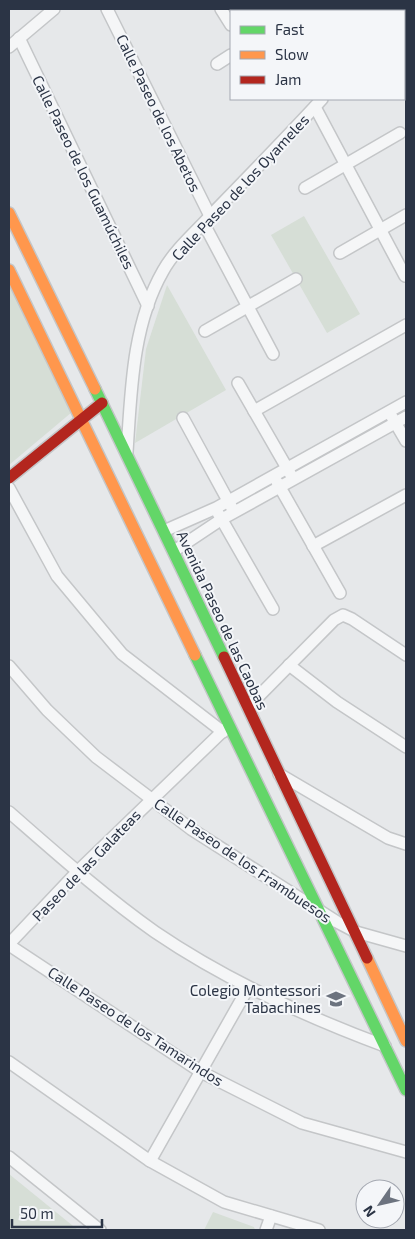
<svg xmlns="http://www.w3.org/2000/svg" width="415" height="1239" font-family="'Exo 2',sans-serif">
  <rect width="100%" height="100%" fill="#e6e8ea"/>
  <g fill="#d6ded6">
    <polygon points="396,9 406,9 406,83 404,85 404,11 392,11"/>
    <polygon points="304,216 360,314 327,333 271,235"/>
    <polygon points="9,279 72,412 9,465"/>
    <polygon points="167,285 226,390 135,443 146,349"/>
    <polygon points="9,1174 78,1230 9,1230"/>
    <polygon points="213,1212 254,1227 255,1230 204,1230"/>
  </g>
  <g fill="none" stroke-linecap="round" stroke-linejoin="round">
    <g stroke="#c4c6c8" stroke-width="14">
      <g id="street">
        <polyline points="107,9 210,216"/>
        <polyline points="221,9 231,25"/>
        <polyline points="305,11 309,9"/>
        <polyline points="19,38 148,306"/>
        <polyline points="9,47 54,9"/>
        <polyline points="217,64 231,55"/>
        <polyline points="315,107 405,276"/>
        <polyline points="305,188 400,133"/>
        <polyline points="204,224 273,354"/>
        <polyline points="340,253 406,215"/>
        <polyline points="205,331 296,279"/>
        <polyline points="238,383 291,475"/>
        <polyline points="254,411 406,325"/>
        <polyline points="392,417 406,441"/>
        <polyline points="183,418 232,508"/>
        <path d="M127 452C131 392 132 325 163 271 175 249 198 230 215 211 251 174 287 137 322 99"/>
        <polyline points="277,482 340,593"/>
        <polyline points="9,488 57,576 122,654 223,732"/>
        <polyline points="218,513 273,609"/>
        <polyline points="164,531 216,508 406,402"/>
        <polyline points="313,546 406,495"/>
        <polyline points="174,551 222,519 406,417"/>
        <polyline points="289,665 337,702 406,747"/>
        <polyline points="9,666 47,710 96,757 191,829 337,922 356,932 406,946"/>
        <polyline points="248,707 334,620 343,615 352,619 406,655"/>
        <polyline points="279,774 388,838 406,844"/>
        <path d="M9 812C56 853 104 896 155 932 227 981 304 1016 385 1046"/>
        <polyline points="9,944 78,871 227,727"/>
        <polyline points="9,945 201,1072 302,1123 406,1152"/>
        <polyline points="9,1062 150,1161 224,1202 319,1230"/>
        <polyline points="9,1157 100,1230"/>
        <polyline points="150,1161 248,988"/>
        <polyline points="266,1230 271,1216"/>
      </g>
    </g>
    <g stroke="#c4c6c8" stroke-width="14">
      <g id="fast">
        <polyline points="95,389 224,657"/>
        <polyline points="195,655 406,1090"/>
      </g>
    </g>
    <g stroke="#c4c6c8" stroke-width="14">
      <g id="slow">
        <polyline points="9,213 95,389"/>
        <polyline points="9,270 195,655"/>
        <polyline points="367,958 406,1041"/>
      </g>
    </g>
    <g stroke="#c4c6c8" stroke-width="14">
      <g id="jam">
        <polyline points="9,478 102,403"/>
        <polyline points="224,657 367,958"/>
      </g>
    </g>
    <use href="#street" stroke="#f5f6f7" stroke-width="11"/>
    <use href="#fast" stroke="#63d668" stroke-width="11"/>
    <use href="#slow" stroke="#ff974d" stroke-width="11"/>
    <use href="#jam" stroke="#b3261e" stroke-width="11"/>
  </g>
  <defs>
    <g id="school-bare" transform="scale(1.5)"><path d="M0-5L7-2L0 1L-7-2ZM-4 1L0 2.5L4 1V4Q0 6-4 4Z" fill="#6c737f" stroke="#f4f6f9" stroke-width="2.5" paint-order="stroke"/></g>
  </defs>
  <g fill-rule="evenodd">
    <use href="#school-bare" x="336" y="999"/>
  </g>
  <g text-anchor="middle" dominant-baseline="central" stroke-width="4" stroke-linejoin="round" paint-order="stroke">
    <g font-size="15" fill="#2b3445" stroke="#f4f6f9">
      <text transform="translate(159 113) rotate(64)">Calle Paseo de los Abetos</text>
      <text transform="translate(84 172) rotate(64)">Calle Paseo de los Guamúchiles</text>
      <text transform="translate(240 187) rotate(-47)">Calle Paseo de los Oyameles</text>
      <text transform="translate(223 620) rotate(65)">Avenida Paseo de las Caobas</text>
      <text transform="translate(243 860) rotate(34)">Calle Paseo de los Frambuesos</text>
      <text transform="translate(86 865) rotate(-46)">Paseo de las Galateas</text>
      <text transform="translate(136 1026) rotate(33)">Calle Paseo de los Tamarindos</text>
    </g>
    <g font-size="15" fill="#2b3445" stroke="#f4f6f9" text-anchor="end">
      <text x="321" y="990">Colegio Montessori<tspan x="321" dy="17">Tabachines</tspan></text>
    </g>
  </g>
  <rect width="415" height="1239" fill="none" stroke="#2b3445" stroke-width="20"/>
  <rect x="230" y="10" width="175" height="90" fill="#f4f6f9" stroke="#a4a8b1"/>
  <rect x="240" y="26" width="25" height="8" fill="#63d668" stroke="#a4a8b1"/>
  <text x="275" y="35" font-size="15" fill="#2b3445">Fast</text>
  <rect x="240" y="51" width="25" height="8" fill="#ff974d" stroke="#a4a8b1"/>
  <text x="275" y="60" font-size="15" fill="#2b3445">Slow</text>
  <rect x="240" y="76" width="25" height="8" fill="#b3261e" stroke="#a4a8b1"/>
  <text x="275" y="85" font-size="15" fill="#2b3445">Jam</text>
  <g transform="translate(380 1204) rotate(236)"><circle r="24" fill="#f4f6f9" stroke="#a4a8b1"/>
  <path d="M0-4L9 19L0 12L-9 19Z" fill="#6c737f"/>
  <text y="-8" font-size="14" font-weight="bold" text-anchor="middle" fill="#2b3445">N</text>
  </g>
  <path d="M12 1219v8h90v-8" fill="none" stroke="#2b3445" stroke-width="2.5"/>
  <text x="20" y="1219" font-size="15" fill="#2b3445" stroke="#f4f6f9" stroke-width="4" paint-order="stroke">50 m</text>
</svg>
